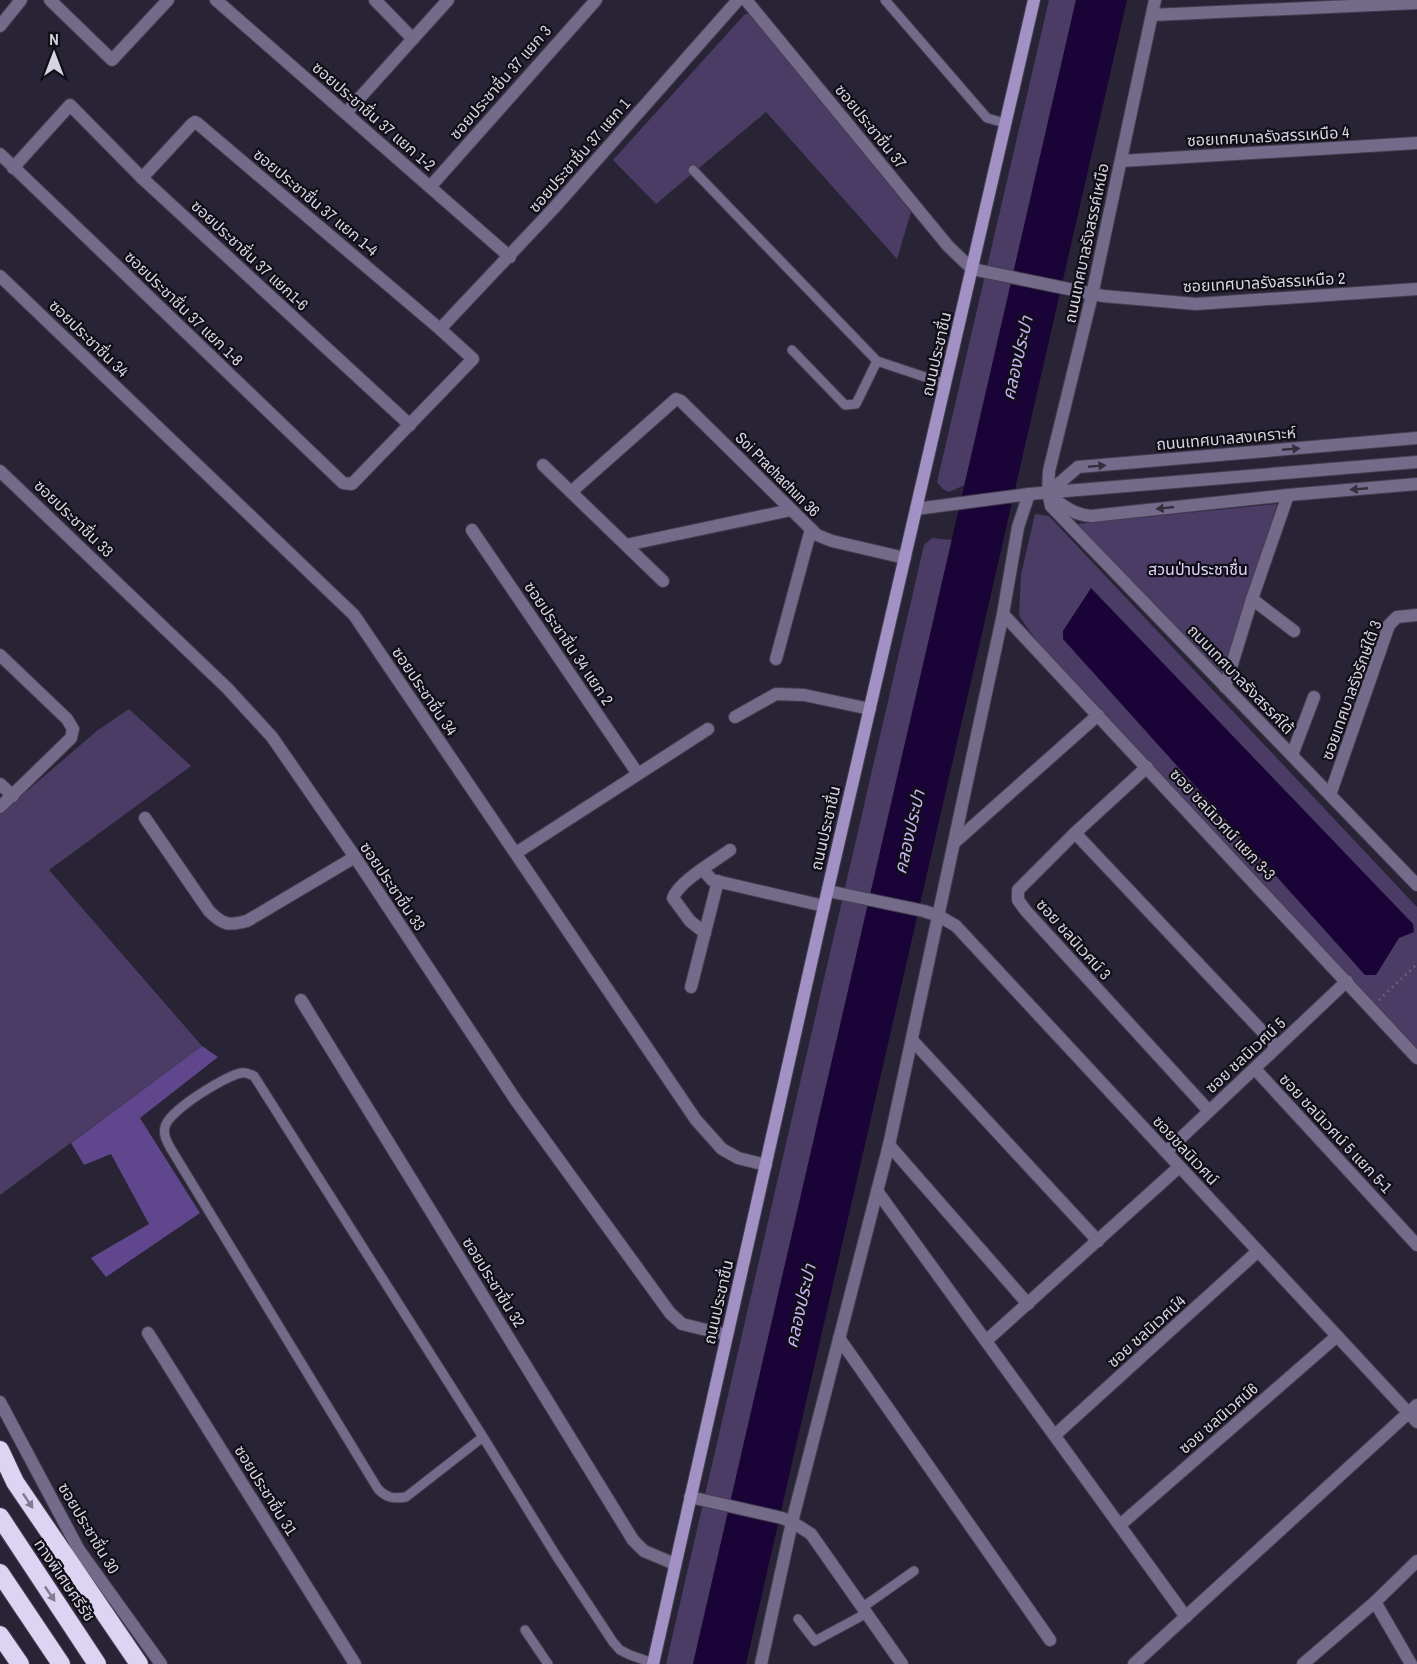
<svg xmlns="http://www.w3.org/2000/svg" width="1417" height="1664" font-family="'Archivo Narrow','Noto Sans Thai',sans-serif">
  <rect width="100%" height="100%" fill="#282335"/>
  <g fill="#4a3c65">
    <polygon points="1049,0 1076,0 965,485 949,492 943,489 937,482"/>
    <polygon points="745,14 751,14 911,212 897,259 766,112 656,204 613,160"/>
    <polygon points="1277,504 1224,679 1076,524"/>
    <polygon points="1035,514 1049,516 1417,907 1417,1052 1041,647 1019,616 1021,575"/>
    <polygon points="932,538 952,540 693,1664 666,1664 924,545"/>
    <polygon points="129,709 191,766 49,870 202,1046 0,1195 0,814 98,730"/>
  </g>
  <polygon fill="#5f468d" points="202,1046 218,1057 140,1118 200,1213 106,1277 91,1258 149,1224 111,1154 84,1165 71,1143"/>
  <g fill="#1a0336">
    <polygon points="1076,0 1127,0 746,1664 693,1664"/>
    <polygon points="1091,588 1413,924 1414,932 1399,938 1376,975 1365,975 1063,639 1063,631"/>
  </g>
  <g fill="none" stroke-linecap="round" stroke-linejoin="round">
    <g stroke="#443f50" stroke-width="11">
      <g id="service">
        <polyline points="885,0 987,118 1005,123"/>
        <polyline points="693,170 877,361 946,384"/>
        <polyline points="792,350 845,405 856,404 877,361"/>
        <path d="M483 1437 406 1497C393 1499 387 1498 378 1489L171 1149C167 1142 163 1135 165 1127 168 1111 225 1076 241 1073 246 1072 249 1074 254 1076L483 1437 557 1557 613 1642 620 1650 630 1655 653 1663"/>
        <polyline points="863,1607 914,1571"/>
        <polyline points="798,1619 815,1641 867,1613"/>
        <polyline points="525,1630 548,1664"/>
      </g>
    </g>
    <g stroke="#443f50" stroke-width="14">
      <g id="minor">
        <polyline points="50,0 112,60 168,0"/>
        <polyline points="216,0 510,257"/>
        <polyline points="375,0 413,39"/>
        <polyline points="746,0 948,246 972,269 1103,296 1196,304 1417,289"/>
        <polyline points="1155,0 1092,295 1049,471 1048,493 1051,506 1417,885"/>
        <polyline points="1152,15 1417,3"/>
        <polyline points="0,26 21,0"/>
        <polyline points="346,113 448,0"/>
        <polyline points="0,154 343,483 352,484 473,359 440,329 197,123 195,122 192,124 142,178"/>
        <polyline points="1121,161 1417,143"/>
        <polyline points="13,168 70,105 142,178 410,425"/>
        <polyline points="430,187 596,0"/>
        <polyline points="0,276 354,615 696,1120 722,1149 738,1158 766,1165"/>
        <polyline points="440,329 554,208 738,0"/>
        <polyline points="543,465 663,581"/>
        <polyline points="0,471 227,688 272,737 355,857 517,1102 670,1313 682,1324 727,1335"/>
        <polyline points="571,492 676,399 681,401 817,535 832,541 905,558"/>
        <polyline points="1048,493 1078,467 1417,438"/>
        <path d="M1051 496C1063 507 1075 515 1091 516L1288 495 1417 484"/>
        <polyline points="472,530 638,774"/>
        <polyline points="626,545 791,510"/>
        <polyline points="1252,599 1294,631"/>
        <polyline points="1003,614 1417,1058"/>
        <polyline points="0,655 67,719 73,729 71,738 0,807"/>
        <polyline points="776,659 811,529"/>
        <polyline points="1225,687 1252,599 1288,495"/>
        <polyline points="735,717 776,694 804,695 870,709"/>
        <polyline points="1292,755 1314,697"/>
        <polyline points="1147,767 1075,833 1018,890 1018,900 1026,911 1209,1111"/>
        <polyline points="0,784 13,796"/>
        <polyline points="1330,795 1389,625 1397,617 1417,615"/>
        <path d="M145 818 209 911C223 925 228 926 247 921L355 857"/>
        <polyline points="1075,833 1277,1047"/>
        <polyline points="955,842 1098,715"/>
        <polyline points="516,853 708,729"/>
        <polyline points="703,870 712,880 824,906"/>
        <polyline points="828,891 924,911 939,916 956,926 1417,1422"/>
        <path d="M705 933 690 921 673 898C679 881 715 861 730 850"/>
        <polyline points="691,987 718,881"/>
        <polyline points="301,1000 633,1540 644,1551 675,1564"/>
        <polyline points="912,1040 1098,1241"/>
        <polyline points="1255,1069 1417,1245"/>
        <polyline points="889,1145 1028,1304"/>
        <polyline points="1166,1152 1347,981"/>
        <polyline points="877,1191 1186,1617"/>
        <polyline points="148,1333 355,1664"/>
        <polyline points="839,1338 1050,1640"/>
        <polyline points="987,1340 1179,1167"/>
        <polyline points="0,1402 79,1550 161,1664"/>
        <polyline points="1055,1435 1258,1251"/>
        <polyline points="690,1497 782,1518 792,1522 811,1534 902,1664"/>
        <polyline points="1120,1525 1337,1336"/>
        <polyline points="1375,1602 1411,1664"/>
        <polyline points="761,1664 792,1522 889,1145 1003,614 1018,527 1029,494"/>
        <polyline points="1134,1664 1417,1405"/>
        <polyline points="1303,1664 1375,1602 1417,1561"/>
      </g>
    </g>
    <g stroke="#443f50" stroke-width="14">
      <polyline id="tertiary" points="916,509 1029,494 1417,462"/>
    </g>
    <g stroke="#443f50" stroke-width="14">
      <polyline id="secondary" points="653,1664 824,906 1034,0"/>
    </g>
    <g stroke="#443f50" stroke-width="20">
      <g id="motorway">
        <polyline points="0,1450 15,1482 139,1664"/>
        <polyline points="0,1517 97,1664"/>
        <polyline points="0,1573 61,1664"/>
        <polyline points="0,1635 20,1664"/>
      </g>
    </g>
    <polyline stroke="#6a6676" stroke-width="3" stroke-dasharray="1.5 4.5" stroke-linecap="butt" points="1379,1000 1417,964"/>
    <use href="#service" stroke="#746b8b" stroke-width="9"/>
    <use href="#minor" stroke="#746b8b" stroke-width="12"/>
    <use href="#tertiary" stroke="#746b8b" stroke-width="12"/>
    <use href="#secondary" stroke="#a191c5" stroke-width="12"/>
    <use href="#motorway" stroke="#ddd4f4" stroke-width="18"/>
  </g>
  <defs><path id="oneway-solid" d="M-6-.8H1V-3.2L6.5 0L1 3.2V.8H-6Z" transform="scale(1.5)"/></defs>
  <g fill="#332f3f">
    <use href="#oneway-solid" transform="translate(1291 449) rotate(-5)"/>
    <use href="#oneway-solid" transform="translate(1097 466) rotate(-5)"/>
    <use href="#oneway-solid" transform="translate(1359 489) rotate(175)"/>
    <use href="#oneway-solid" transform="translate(1165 508) rotate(174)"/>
  </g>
  <g fill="#817b90">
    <use href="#oneway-solid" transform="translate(28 1501) rotate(56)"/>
    <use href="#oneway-solid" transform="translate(50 1594) rotate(56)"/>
  </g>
  <g text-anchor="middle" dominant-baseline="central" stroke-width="4.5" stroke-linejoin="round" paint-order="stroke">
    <g font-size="16" fill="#d7d4e0" stroke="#100e16">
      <text transform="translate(500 82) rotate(-49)">ซอยประชาชื่น 37 แยก 3</text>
      <text transform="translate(374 116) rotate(41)">ซอยประชาชื่น 37 แยก 1-2</text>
      <text transform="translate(871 126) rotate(51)">ซอยประชาชื่น 37</text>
      <text transform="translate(1268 136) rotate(-3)">ซอยเทศบาลรังสรรเหนือ 4</text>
      <text transform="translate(579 155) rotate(-49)">ซอยประชาชื่น 37 แยก 1</text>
      <text transform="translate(316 202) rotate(40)">ซอยประชาชื่น 37 แยก 1-4</text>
      <text transform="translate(1086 243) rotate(-78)">ถนนเทศบาลรังสรรค์เหนือ</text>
      <text transform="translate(250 255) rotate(43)">ซอยประชาชื่น 37 แยก1-6</text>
      <text transform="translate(1264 282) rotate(-3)">ซอยเทศบาลรังสรรเหนือ 2</text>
      <text transform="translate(184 308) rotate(44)">ซอยประชาชื่น 37 แยก 1-8</text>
      <text transform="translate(89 338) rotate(44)">ซอยประชาชื่น 34</text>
      <text transform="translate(936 354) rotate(-77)">ถนนประชาชื่น</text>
      <text transform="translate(1226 438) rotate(-5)">ถนนเทศบาลสงเคราะห์</text>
      <text transform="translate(778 474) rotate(45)">Soi Prachachun 36</text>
      <text transform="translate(74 518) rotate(44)">ซอยประชาชื่น 33</text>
      <text transform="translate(569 643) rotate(56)">ซอยประชาชื่น 34 แยก 2</text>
      <text transform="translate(1241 679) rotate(46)">ถนนเทศบาลรังสรรค์ใต้</text>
      <text transform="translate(1351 690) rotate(-70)">ซอยเทศบาลรังรักษ์ใต้ 3</text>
      <text transform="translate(425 691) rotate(56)">ซอยประชาชื่น 34</text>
      <text transform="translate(1223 824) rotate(47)">ซอย ชลนิเวศน์ แยก 3-3</text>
      <text transform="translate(825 828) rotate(-77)">ถนนประชาชื่น</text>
      <text transform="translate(393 886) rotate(56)">ซอยประชาชื่น 33</text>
      <text transform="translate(1074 939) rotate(48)">ซอย ชลนิเวศน์ 3</text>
      <text transform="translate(1245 1055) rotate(-43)">ซอย ชลนิเวศน์ 5</text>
      <text transform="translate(1336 1133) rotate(47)">ซอย ชลนิเวศน์ 5 แยก 5-1</text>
      <text transform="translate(1186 1150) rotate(47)">ซอยชลนิเวศน์</text>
      <text transform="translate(494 1282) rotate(58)">ซอยประชาชื่น 32</text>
      <text transform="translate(718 1302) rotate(-77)">ถนนประชาชื่น</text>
      <text transform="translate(1146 1331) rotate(-42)">ซอย ชลนิเวศน์4</text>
      <text transform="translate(1218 1418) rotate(-41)">ซอย ชลนิเวศน์6</text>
      <text transform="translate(266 1490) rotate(58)">ซอยประชาชื่น 31</text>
      <text transform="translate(89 1528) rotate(59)">ซอยประชาชื่น 30</text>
      <text transform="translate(65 1580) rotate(56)">ทางพิเศษศรีรัช</text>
    </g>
    <g font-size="16" fill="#e1d5ff" stroke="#100e16">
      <text x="1198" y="569">สวนป่าประชาชื่น</text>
    </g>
    <g font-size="18" font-style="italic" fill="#c6b4f1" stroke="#100e16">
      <text transform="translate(1017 358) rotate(-77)">คลองประปา</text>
      <text transform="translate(909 832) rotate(-77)">คลองประปา</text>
      <text transform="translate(800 1306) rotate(-77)">คลองประปา</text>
    </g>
  </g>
  <g transform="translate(54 54)" stroke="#100e16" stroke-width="4.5" paint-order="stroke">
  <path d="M0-4.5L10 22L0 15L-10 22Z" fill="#d7d4e0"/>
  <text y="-9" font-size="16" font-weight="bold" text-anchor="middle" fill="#d7d4e0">N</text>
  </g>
</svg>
